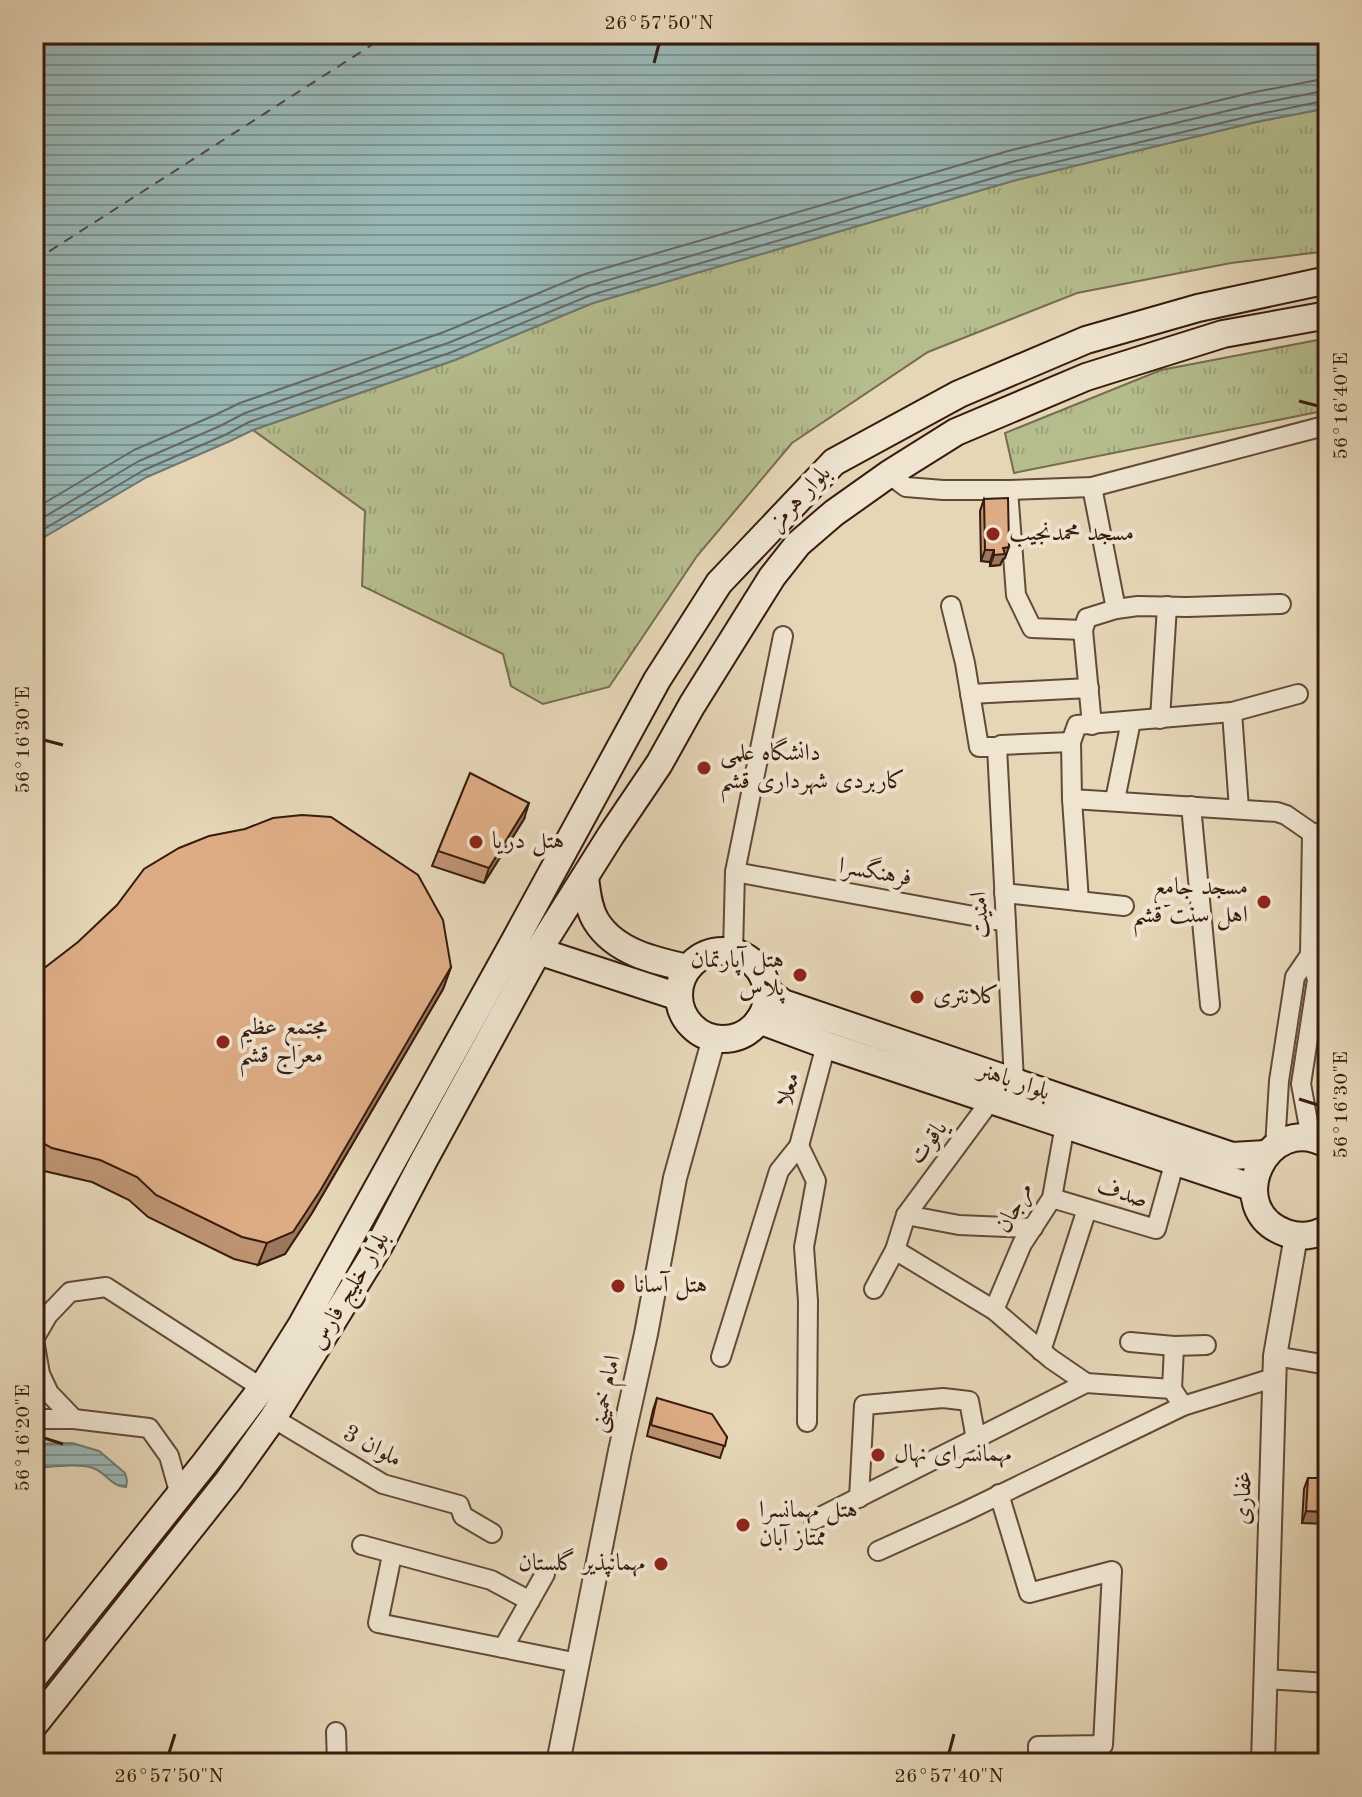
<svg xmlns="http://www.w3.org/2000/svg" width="1362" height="1797" font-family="'Old Standard TT',Amiri,serif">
  <defs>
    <pattern id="park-tufts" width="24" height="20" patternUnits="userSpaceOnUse" patternTransform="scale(2)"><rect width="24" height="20" fill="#b5bd8d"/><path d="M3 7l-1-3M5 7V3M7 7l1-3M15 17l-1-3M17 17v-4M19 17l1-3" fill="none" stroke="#9ca278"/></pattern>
    <pattern id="water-rules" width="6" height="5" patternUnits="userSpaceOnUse" patternTransform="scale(2)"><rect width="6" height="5" fill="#98b7b5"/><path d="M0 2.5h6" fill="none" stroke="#7d9492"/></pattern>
  </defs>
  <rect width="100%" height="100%" fill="#e5d6b6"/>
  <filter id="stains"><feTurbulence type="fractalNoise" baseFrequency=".0025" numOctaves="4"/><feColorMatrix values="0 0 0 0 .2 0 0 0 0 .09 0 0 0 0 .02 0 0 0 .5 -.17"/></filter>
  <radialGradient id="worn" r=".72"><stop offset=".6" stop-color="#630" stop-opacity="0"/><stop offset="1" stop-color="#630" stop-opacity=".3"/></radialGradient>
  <g fill="url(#park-tufts)" stroke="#766c4e" stroke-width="2">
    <polygon points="1328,108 1328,251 1231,263 1077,293 928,352 792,443 697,556 609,687 543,704 511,686 503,654 362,586 365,511 253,430 455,360 593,303 1016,180 1256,122"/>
    <polygon points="1328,338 1328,410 1014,473 1005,433 1161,370"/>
  </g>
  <g fill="url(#water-rules)" stroke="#717972" stroke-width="2">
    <polygon points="34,34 1328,34 1328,108 1256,122 1016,180 593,303 455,360 253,430 228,442 147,477 34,543"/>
    <path d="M72 1443 99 1451 125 1473 127 1480 126 1487C111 1487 107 1473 93 1468 76 1463 52 1467 34 1468V1444Z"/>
  </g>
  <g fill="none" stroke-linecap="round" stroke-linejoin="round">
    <g stroke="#686962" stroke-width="2">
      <polyline points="34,509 134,450 215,415 240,403 444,332 585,274 1008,151 1250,93 1328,78"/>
      <polyline points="34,523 139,461 220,426 245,413 448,343 588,286 1011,162 1252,105 1328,90"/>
      <polyline points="34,535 144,470 225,435 249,422 452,352 591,295 1014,172 1255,115 1328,100"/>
    </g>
    <polyline stroke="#544a40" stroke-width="2" stroke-dasharray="10 8" stroke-linecap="butt" points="34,261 389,34"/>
    <g stroke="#624a38" stroke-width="22">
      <g id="minor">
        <polyline points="889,474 906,487 943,490 1008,490 1092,487 1328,425"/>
        <polyline points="1092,487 1116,609"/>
        <polyline points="1008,490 1016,595 1032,628 1083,630"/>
        <polyline points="951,606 965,663 979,747 997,747 1001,745 1071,742"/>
        <polyline points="970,694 1089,688"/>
        <polyline points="1298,694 1232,712 1077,725 1071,742 1072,799 1277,812 1286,815 1312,833 1328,834"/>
        <polyline points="1232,712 1239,809"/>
        <polyline points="1160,719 1167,606"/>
        <polyline points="1092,725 1083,630 1087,618 1116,609 1138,606 1187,607 1281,604"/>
        <polyline points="997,747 1014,1081"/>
        <polyline points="1072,799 1079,901"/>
        <polyline points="1115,800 1131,721"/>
        <polyline points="1191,806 1210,1005"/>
        <polyline points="735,872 1006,922"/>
        <polyline points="1004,893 1124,906"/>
        <polyline points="733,952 735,872 783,636"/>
        <polyline points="1311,1138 1301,1084 1317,980 1310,955 1312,833"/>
        <polyline points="799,1146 816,1181 804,1247 808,1301 807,1422"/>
        <polyline points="1275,1147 1279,1081 1295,977 1310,955"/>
        <polyline points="1052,1198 1156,1229 1175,1161"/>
        <polyline points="906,1215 959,1225 1033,1228"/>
        <polyline points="895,1250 994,1310 1051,1359 1086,1383"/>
        <polyline points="874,1289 895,1250 906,1215 991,1100"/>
        <polyline points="994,1310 1022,1244 1052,1198 1065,1125"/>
        <polyline points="34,1339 48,1315 70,1292 106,1287 262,1388"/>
        <polyline points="34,1340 40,1374 49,1393 74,1419 149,1428 169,1456 180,1495"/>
        <polyline points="1130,1342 1174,1346 1206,1345"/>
        <polyline points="1041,1351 1087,1209"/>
        <polyline points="1275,1356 1328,1365"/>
        <polyline points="721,1357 779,1171 799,1146 826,1045"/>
        <polyline points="1172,1389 1174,1346"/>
        <polyline points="273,1418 383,1484 459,1505 463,1516 492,1533"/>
        <polyline points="34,1419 74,1419"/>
        <polyline points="999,1494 1029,1593 1112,1571 1103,1745 1038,1746 1038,1763"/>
        <polyline points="859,1498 864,1405 943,1398 969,1401 976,1439"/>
        <polyline points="814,1520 1086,1383 1172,1389 1183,1406"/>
        <polyline points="362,1545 491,1580 530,1601"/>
        <polyline points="878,1551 962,1513 1183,1406 1273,1378"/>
        <polyline points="392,1555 378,1623 578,1663"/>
        <polyline points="503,1648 545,1574"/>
        <polyline points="1265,1679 1328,1683"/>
        <polyline points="336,1732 337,1763"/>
      </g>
    </g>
    <g stroke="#624a38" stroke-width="26">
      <g id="tertiary">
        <polyline points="558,1763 620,1451 646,1334 675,1178 714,1038"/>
        <polyline points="1263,1763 1275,1356 1296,1236"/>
      </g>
    </g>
    <g stroke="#371b0e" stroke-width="30">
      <g id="secondary">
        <path d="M585 878C587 892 588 908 596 921 615 952 655 961 688 968"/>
        <polyline points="538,951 611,835 659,764 692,705 772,577 798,544 834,513 889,474 956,432 1086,377 1223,334 1328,315"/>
        <circle cx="723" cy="995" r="44"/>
        <polyline points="767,991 783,1003 1232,1156 1266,1154"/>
        <polyline points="759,1020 826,1045 1254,1188"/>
        <path d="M1328 1145C1266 1109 1221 1210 1286 1233 1300 1238 1315 1236 1328 1228"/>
        <polyline points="34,1677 205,1463 262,1388 301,1326 514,942 657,680 719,583 834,462 959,394 1086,340 1198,308 1328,280"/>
        <polyline points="34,1725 228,1481 273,1418 379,1246 424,1160 538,951 679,997"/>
      </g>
    </g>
    <use href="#minor" stroke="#eee4d0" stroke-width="18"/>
    <use href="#tertiary" stroke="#eee4d0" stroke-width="22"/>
    <use href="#secondary" stroke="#eee4d0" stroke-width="26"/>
  </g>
  <g fill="#be9472" stroke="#371b0e" stroke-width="2">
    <polygon points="984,499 1005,558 1003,559 1000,565 990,566 990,562 981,561 980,511"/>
    <polygon points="524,819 484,883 432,866 438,851"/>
    <polygon points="451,967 443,989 312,1213 285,1254 258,1265 234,1259 148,1217 129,1200 92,1182 44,1171 34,1165 34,976"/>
    <polygon points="657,1398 727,1437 720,1458 647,1436 653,1410"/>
    <polygon points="1308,1478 1328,1478 1302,1523 1304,1489"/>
  </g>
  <g fill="#9b785c" stroke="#371b0e" stroke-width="2">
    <polygon points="1009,547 1005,558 1003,559 1000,565 990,566 994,555 1003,548"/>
    <polygon points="985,550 994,550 990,562 981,561"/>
    <polygon points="529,803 524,819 484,883 489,868"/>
    <polygon points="451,967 443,989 312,1213 285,1254 258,1265 267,1243"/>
    <polygon points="1306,1511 1328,1512 1328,1524 1302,1523"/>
  </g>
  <g fill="#ddac84" stroke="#371b0e" stroke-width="2">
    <polygon points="1008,498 1009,547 1003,548 1005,554 994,555 994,550 985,550 984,499"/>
    <polygon points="470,773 529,803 489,868 438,851"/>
    <polygon points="302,815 331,817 418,875 443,920 451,967 320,1191 293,1232 267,1243 242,1237 156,1195 137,1177 100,1160 52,1148 34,1138 34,976 78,942 117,905 144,869 179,848 209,836 245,829 273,818"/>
    <polygon points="657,1398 712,1414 727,1437 725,1446 651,1425"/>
    <polygon points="1308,1478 1328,1478 1328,1512 1306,1511"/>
  </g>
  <path fill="none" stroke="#371b0e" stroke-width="3" d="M654 63 659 44M1299 401 1318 406M44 740 63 745M1299 1099 1318 1105M44 1438 63 1444M169 1753 175 1734M949 1753 954 1734"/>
  <g fill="#8f2418" stroke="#eee4d0" stroke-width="3">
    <circle cx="993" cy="534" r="8"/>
    <circle cx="704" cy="768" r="8"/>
    <circle cx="476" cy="842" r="8"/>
    <circle cx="1264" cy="902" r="8"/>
    <circle cx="800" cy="975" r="8"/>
    <circle cx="917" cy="997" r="8"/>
    <circle cx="223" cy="1042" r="8"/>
    <circle cx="618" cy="1286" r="8"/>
    <circle cx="878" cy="1455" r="8"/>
    <circle cx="743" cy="1525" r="8"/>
    <circle cx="661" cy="1564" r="8"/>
  </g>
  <g text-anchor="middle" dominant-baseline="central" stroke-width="8" stroke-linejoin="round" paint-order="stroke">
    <g font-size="24" fill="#371b0e" stroke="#eee4d0">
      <text transform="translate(800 498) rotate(-46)">بلوار هرمز</text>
      <text transform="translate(875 873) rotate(10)">فرهنگسرا</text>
      <text transform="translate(981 915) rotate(-93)">امنیت</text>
      <text transform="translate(1014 1082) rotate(19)">بلوار باهنر</text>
      <text transform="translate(789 1090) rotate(-75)">معلا</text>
      <text transform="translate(929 1143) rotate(-54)">یاقوت</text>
      <text transform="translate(1122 1194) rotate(17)">صدف</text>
      <text transform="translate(1015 1208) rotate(-62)">مرجان</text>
      <text transform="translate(350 1291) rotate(-59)">بلوار خلیج فارس</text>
      <text transform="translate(606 1394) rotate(-78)">امام خمینی</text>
      <text transform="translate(372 1447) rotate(28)">ملوان 3</text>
      <text transform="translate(1244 1498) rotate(-88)">غفاری</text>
    </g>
    <g font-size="24" fill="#371b0e" stroke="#eee4d0" text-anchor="start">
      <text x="1009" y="534">مسجد محمدنجیب</text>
      <text x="720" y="754">دانشگاه علمی<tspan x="720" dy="28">کاربردی شهرداری قشم</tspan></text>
      <text x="492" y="842">هتل دریا</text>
      <text x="1248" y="888" text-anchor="end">مسجد جامع<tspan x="1248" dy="28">اهل سنت قشم</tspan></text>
      <text x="784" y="961" text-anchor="end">هتل آپارتمان<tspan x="784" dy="28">پلاس</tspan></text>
      <text x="933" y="997">کلانتری</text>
      <text x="239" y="1028">مجتمع عظیم<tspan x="239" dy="28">معراج قشم</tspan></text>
      <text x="634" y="1286">هتل آسانا</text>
      <text x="894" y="1455">مهمانسرای نهال</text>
      <text x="759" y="1511">هتل مهمانسرا<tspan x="759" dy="28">ممتاز آبان</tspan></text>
      <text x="645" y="1564" text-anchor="end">مهمانپذیر گلستان</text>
    </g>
  </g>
  <rect width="1362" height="1797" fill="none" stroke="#e5d6b6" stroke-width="88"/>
  <rect x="44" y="44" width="1274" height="1709" fill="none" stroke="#371b0e" stroke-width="3"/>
  <g font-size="20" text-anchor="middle" fill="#371b0e">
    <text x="659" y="29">26°57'50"N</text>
    <text transform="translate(1340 406) rotate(-90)" y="7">56°16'40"E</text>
    <text transform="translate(22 740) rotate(-90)" y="7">56°16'30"E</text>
    <text transform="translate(1340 1105) rotate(-90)" y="7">56°16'30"E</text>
    <text transform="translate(22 1438) rotate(-90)" y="7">56°16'20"E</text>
    <text x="169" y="1782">26°57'50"N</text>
    <text x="949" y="1782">26°57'40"N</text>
  </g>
  <rect width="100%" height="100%" filter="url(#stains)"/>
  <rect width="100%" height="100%" fill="url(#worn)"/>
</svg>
